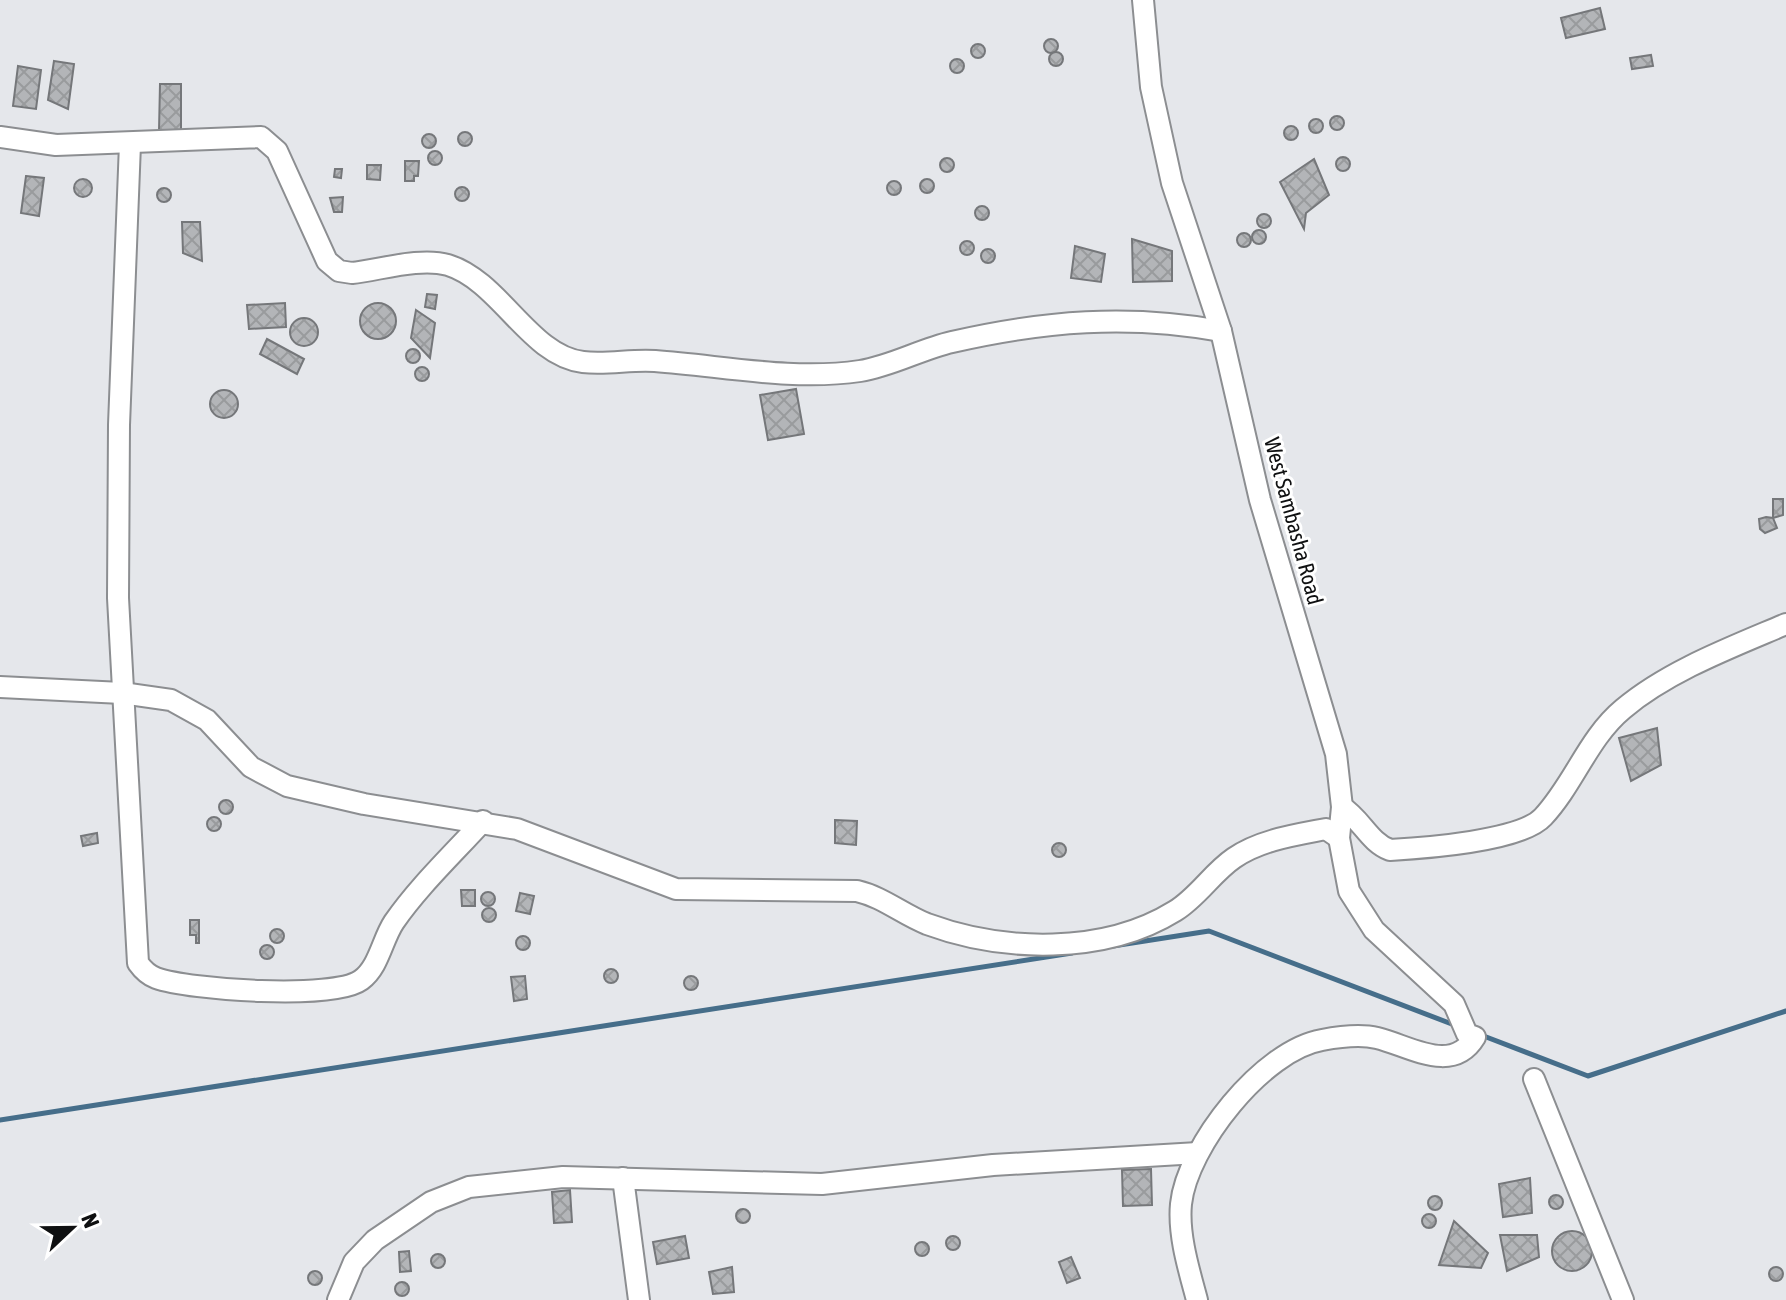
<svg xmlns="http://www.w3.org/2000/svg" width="1786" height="1300" font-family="'Asap Condensed',sans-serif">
  <defs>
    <pattern id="building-cross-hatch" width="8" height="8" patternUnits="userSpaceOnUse" patternTransform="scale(2)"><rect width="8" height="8" fill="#b3b5b8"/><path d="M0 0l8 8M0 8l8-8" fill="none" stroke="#999b9d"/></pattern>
  </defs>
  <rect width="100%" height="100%" fill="#e5e7eb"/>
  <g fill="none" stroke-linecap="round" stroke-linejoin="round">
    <g stroke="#466e8a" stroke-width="5">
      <polyline points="1113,946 1209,931 1457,1026"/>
      <polyline points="1481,1035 1588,1076 1786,1011"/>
      <polyline points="0,1120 1072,953"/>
    </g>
  </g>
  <g fill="url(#building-cross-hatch)" stroke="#75777a" stroke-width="2">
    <polygon points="1600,8 1605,29 1566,38 1561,18"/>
    <circle cx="1051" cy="46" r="7"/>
    <circle cx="978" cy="51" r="7"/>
    <circle cx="1056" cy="59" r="7"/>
    <polygon points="1651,55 1653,66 1632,69 1630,58"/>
    <circle cx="957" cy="66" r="7"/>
    <polygon points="54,61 74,64 68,109 48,100"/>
    <polygon points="18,66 41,70 36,109 13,106"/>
    <polygon points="160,84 181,84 181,131 159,131"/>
    <circle cx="1337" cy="123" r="7"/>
    <circle cx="1316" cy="126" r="7"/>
    <circle cx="1291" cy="133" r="7"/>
    <circle cx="465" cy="139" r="7"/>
    <circle cx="429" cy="141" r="7"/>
    <circle cx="435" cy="158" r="7"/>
    <circle cx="1343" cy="164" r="7"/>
    <circle cx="947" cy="165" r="7"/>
    <polygon points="1314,159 1329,195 1306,213 1304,229 1280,182"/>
    <polygon points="405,161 419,161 418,176 414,176 414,181 405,181"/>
    <polygon points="367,165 381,165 380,180 367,179"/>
    <polygon points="335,169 342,169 341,178 334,177"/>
    <polygon points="26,176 44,178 39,216 21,213"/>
    <circle cx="927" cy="186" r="7"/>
    <circle cx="83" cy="188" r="9"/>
    <circle cx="894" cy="188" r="7"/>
    <circle cx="462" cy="194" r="7"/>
    <circle cx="164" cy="195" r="7"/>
    <polygon points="343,197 342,212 334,212 330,198"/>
    <circle cx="982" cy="213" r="7"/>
    <circle cx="1264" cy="221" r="7"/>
    <polygon points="182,222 200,222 202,261 183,253"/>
    <circle cx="1259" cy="237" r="7"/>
    <circle cx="1244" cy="240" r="7"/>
    <polygon points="1132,239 1172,251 1172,281 1133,282"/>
    <circle cx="967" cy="248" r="7"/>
    <polygon points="1075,246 1105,254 1101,282 1071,278"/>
    <circle cx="988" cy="256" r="7"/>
    <polygon points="427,294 437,295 435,309 425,307"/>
    <circle cx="378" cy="321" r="18"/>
    <polygon points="285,303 286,327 249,329 247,305"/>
    <polygon points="416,310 435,323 430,358 411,338"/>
    <circle cx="304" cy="332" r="14"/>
    <polygon points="267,339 304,359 297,374 260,354"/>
    <circle cx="413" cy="356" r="7"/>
    <circle cx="422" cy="374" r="7"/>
    <polygon points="796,389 804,434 768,440 760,395"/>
    <circle cx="224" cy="404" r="14"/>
    <polygon points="1773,499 1783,499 1783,515 1773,518"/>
    <polygon points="1766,517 1773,518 1777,528 1765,533 1760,529 1759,519"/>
    <polygon points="1657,728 1661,765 1631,781 1619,738"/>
    <circle cx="226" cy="807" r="7"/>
    <circle cx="214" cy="824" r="7"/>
    <polygon points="835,820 857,821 856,845 835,843"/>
    <polygon points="97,833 98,843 83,846 81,836"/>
    <circle cx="1059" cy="850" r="7"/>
    <polygon points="461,890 475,890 475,906 462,906"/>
    <circle cx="488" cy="899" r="7"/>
    <polygon points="520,893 534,896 530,914 516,911"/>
    <circle cx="489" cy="915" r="7"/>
    <polygon points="190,920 199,920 199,943 196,943 196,935 190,935"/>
    <circle cx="277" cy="936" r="7"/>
    <circle cx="523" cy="943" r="7"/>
    <circle cx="267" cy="952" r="7"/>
    <circle cx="611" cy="976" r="7"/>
    <circle cx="691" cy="983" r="7"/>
    <polygon points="525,976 527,999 514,1001 511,977"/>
    <polygon points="1151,1169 1152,1205 1123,1206 1122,1170"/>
    <polygon points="1530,1178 1532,1213 1503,1217 1499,1184"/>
    <polygon points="570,1190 572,1222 554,1223 552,1192"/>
    <circle cx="1556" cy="1202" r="7"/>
    <circle cx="1435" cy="1203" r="7"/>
    <circle cx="743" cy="1216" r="7"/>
    <circle cx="1429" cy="1221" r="7"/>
    <polygon points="1454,1221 1488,1253 1481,1268 1439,1265"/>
    <circle cx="1572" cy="1251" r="20"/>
    <polygon points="1500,1235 1537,1235 1539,1257 1507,1271"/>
    <circle cx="953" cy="1243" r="7"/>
    <polygon points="685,1236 689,1258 657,1264 653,1242"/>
    <circle cx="922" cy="1249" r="7"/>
    <polygon points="409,1251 411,1271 400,1272 399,1252"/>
    <circle cx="438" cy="1261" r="7"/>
    <polygon points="1071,1257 1080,1278 1067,1283 1059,1262"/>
    <circle cx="1776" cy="1274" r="7"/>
    <polygon points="732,1267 734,1292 713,1294 709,1272"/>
    <circle cx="315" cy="1278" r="7"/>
    <circle cx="402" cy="1289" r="7"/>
  </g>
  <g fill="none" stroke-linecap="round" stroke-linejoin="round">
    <g stroke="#8c8e91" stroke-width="24">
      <g id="minor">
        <path d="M1143 0 1151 87 1172 183 1221 331 1260 500 1336 754 1342 807 1339 838 1349 891 1374 930 1454 1004 1467 1034 1475 1037C1452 1075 1410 1046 1377 1038 1360 1034 1338 1037 1322 1040 1263 1050 1187 1146 1181 1204 1178 1235 1189 1270 1197 1300"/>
        <path d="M0 137 56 145 261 137 277 151 327 261 339 271 352 273C380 270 420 257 448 265 500 281 530 356 583 362 607 365 632 359 655 361 723 366 793 381 860 371 892 366 921 349 952 342 1044 321 1128 314 1221 331"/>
        <path d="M130 144 119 425 118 598 138 963C143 970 148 975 156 978 189 990 334 1000 361 980 379 967 382 940 394 922 419 886 453 854 483 821"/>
        <path d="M0 687 122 693 171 700 207 720 251 767 287 786 364 804 517 829 676 889 857 891C883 897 902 914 927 924 1003 952 1104 955 1175 911 1198 897 1212 873 1234 858 1260 840 1295 835 1326 829L1339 838"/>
        <path d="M1342 807C1362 820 1369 842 1390 850 1424 848 1521 841 1543 817 1574 784 1588 738 1623 709 1668 671 1732 647 1786 624"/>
        <polyline points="1534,1079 1623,1300"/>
        <polyline points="623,1178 639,1300"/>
        <polyline points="338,1300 354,1262 375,1240 431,1202 469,1187 563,1177 822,1184 993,1165 1198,1153"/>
      </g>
    </g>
    <use href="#minor" stroke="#fff" stroke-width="20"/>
  </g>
  <g text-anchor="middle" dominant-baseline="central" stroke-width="6" stroke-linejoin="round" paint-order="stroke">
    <g font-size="22" fill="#0f1011" stroke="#fff">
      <text transform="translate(1294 521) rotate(75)">West Sambasha Road</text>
    </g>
  </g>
  <g transform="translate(72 1228) rotate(68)" stroke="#ffffff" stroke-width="6" paint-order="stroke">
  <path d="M0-6L14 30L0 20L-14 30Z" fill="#0f1011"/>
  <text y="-12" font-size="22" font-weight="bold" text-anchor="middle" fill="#0f1011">N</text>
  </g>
</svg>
